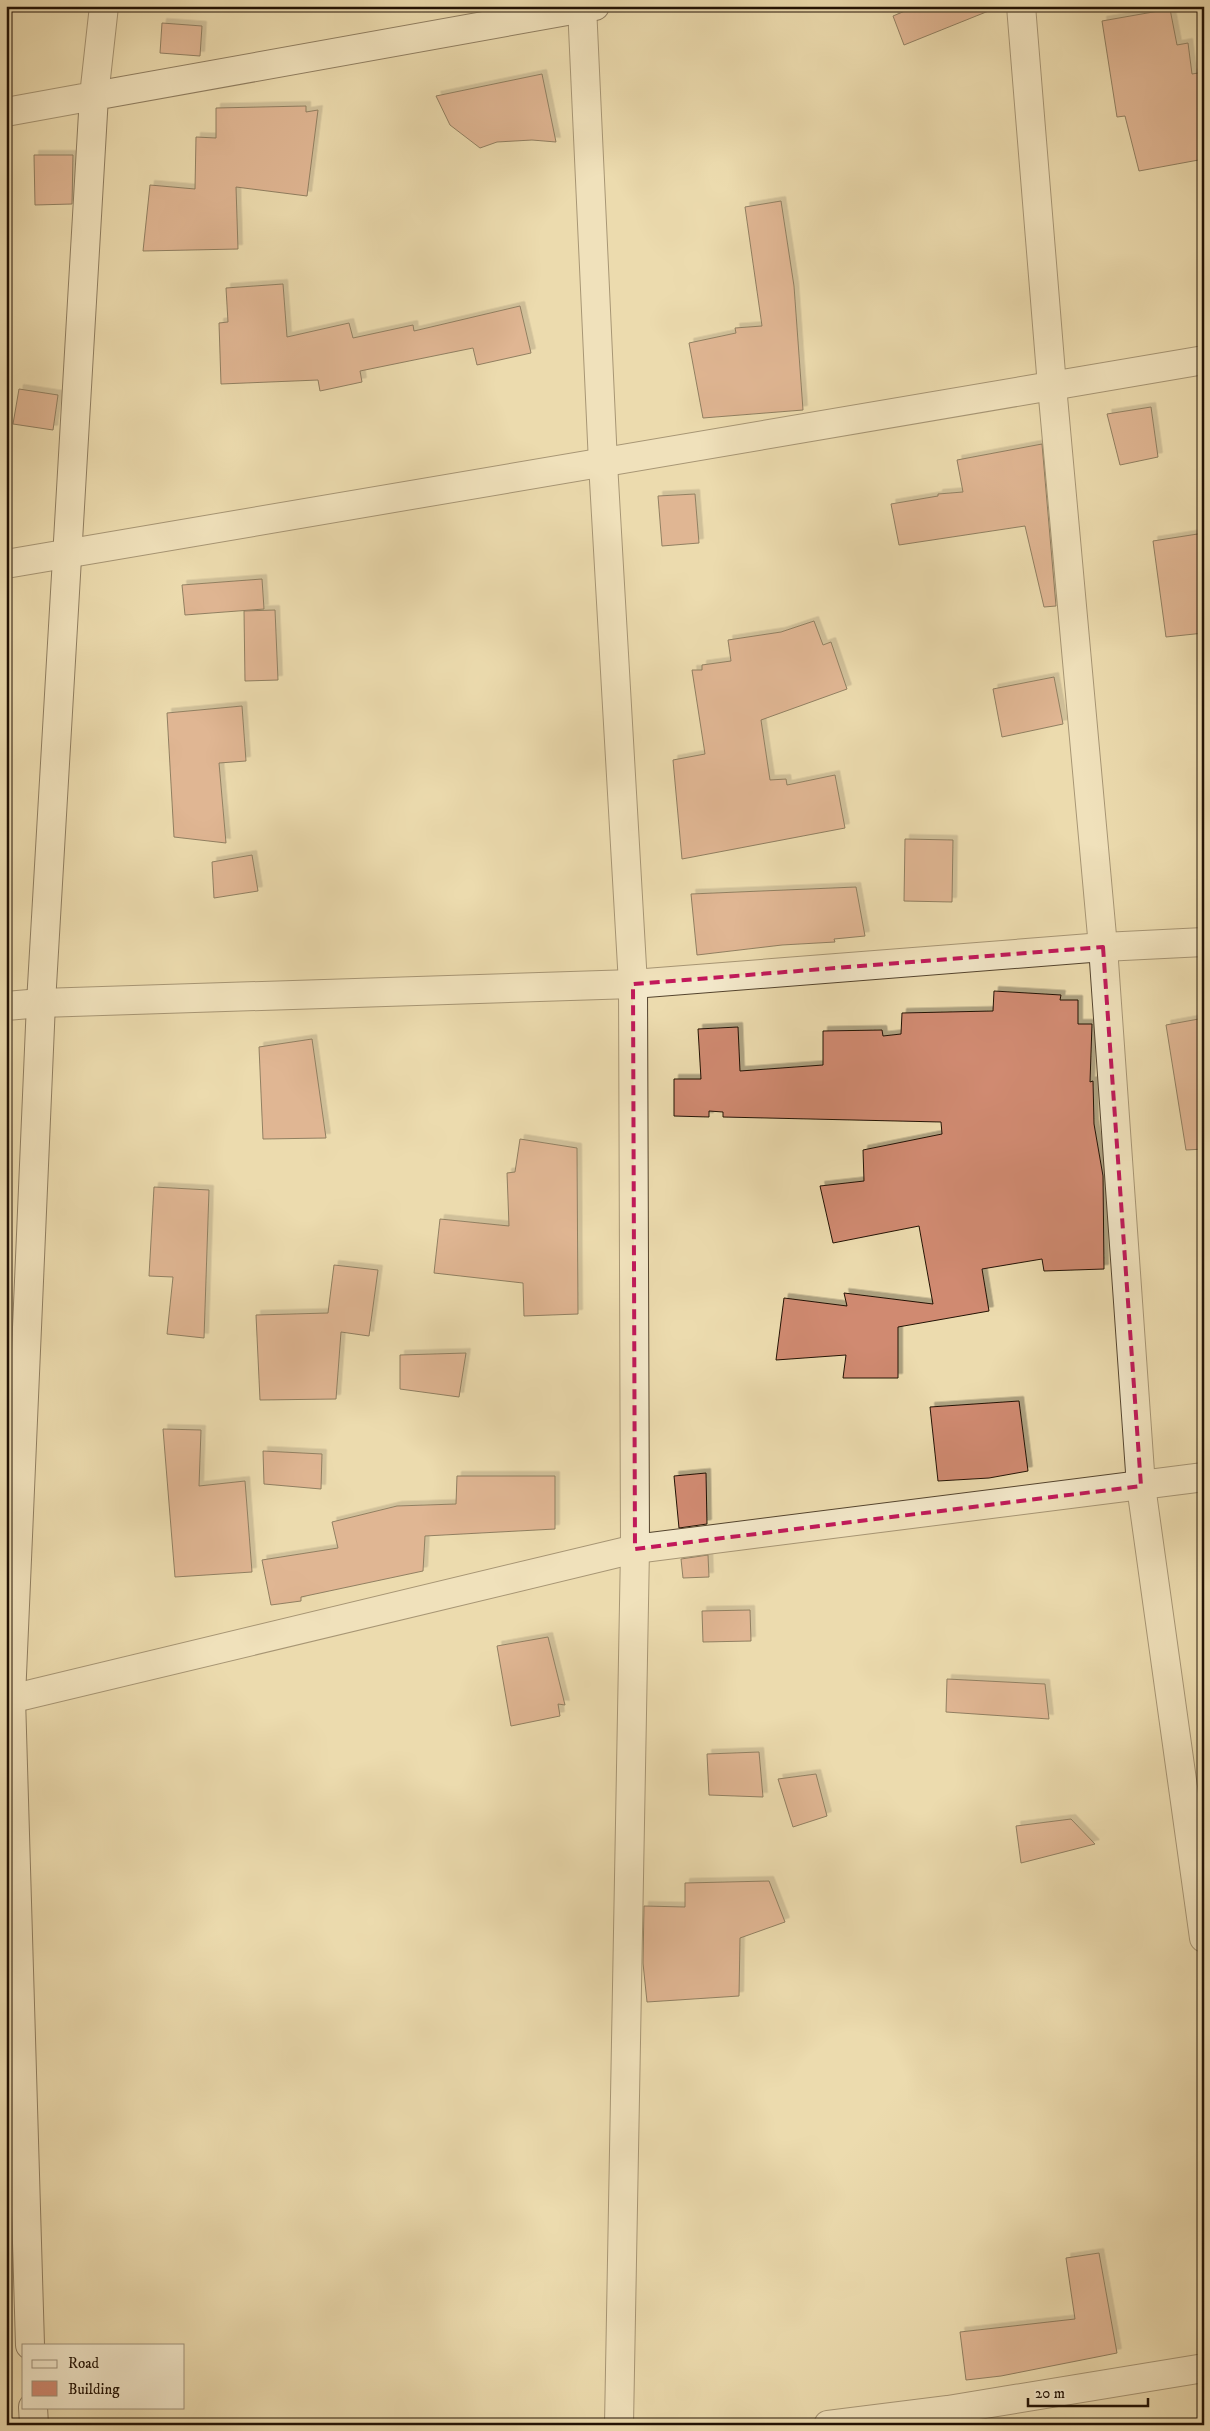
<svg xmlns="http://www.w3.org/2000/svg" width="1210" height="2431" font-family="'IM FELL DW Pica',serif">
  <defs>
    <filter id="shadow"><feDropShadow dx="4.5" dy="-4.5" stdDeviation="0" flood-color="#0004"/></filter>
  </defs>
  <rect width="100%" height="100%" fill="#ecdbae"/>
  <filter id="stains"><feTurbulence type="fractalNoise" baseFrequency=".004" numOctaves="4"/><feColorMatrix values="0 0 0 0 .2 0 0 0 0 .09 0 0 0 0 .02 0 0 0 .5 -.17"/></filter>
  <radialGradient id="worn" r=".72"><stop offset=".6" stop-color="#630" stop-opacity="0"/><stop offset="1" stop-color="#630" stop-opacity=".3"/></radialGradient>
  <g fill="#d08a71" stroke="#221204" filter="url(#shadow)">
    <polygon points="917,6 996,6 996,8 904,45 893,16"/>
    <polygon points="1170,9 1177,45 1188,43 1192,74 1204,72 1204,159 1139,171 1125,116 1117,117 1102,21"/>
    <polygon points="162,23 202,26 200,56 160,53"/>
    <polygon points="542,74 556,142 532,140 497,142 480,148 450,125 436,96"/>
    <polygon points="306,106 306,112 318,110 307,196 236,187 238,249 143,251 150,185 195,189 196,137 216,138 216,108"/>
    <polygon points="34,155 73,155 72,204 35,205"/>
    <polygon points="781,201 794,286 803,410 703,418 689,343 736,333 735,328 762,326 745,207"/>
    <polygon points="283,284 287,337 349,323 353,338 413,325 414,331 520,306 531,353 477,365 473,348 360,371 362,382 320,391 318,380 221,384 219,323 228,322 226,288"/>
    <polygon points="19,389 58,395 53,430 13,424"/>
    <polygon points="1151,407 1158,457 1120,465 1107,414"/>
    <polygon points="1042,444 1056,606 1044,607 1025,526 899,545 891,504 938,496 938,494 963,492 957,460"/>
    <polygon points="695,494 699,543 662,546 658,496"/>
    <polygon points="1204,533 1204,633 1166,637 1153,541"/>
    <polygon points="262,579 264,609 185,615 182,585"/>
    <polygon points="275,610 278,680 245,681 244,611"/>
    <polygon points="814,621 823,645 831,642 847,689 761,720 770,780 786,779 787,785 835,775 845,828 682,859 673,760 705,754 692,670 702,670 702,665 731,661 728,640 781,632"/>
    <polygon points="1054,677 1063,724 1002,737 993,689"/>
    <polygon points="242,706 246,761 219,763 226,843 174,837 167,713"/>
    <polygon points="905,839 953,840 952,902 904,901"/>
    <polygon points="252,855 258,891 214,898 212,862"/>
    <polygon points="856,887 865,936 834,939 835,942 782,945 697,955 691,894"/>
    <polygon points="994,991 1061,995 1060,1000 1078,1000 1078,1024 1092,1024 1090,1082 1093,1081 1094,1124 1103,1176 1104,1269 1044,1271 1042,1259 982,1269 989,1311 898,1327 898,1378 843,1378 846,1355 776,1360 784,1298 847,1306 844,1293 933,1304 919,1226 833,1243 820,1186 864,1181 863,1150 942,1134 941,1122 723,1117 723,1112 709,1111 709,1117 674,1116 674,1079 701,1079 698,1029 738,1027 740,1071 823,1065 823,1031 882,1030 883,1036 901,1034 902,1013 993,1011"/>
    <polygon points="1204,1018 1204,1149 1186,1150 1166,1025"/>
    <polygon points="312,1039 326,1138 263,1139 259,1047"/>
    <polygon points="520,1139 577,1148 578,1314 524,1316 523,1283 434,1273 440,1219 509,1226 507,1173 515,1172"/>
    <polygon points="154,1187 209,1190 204,1338 167,1334 173,1277 149,1276"/>
    <polygon points="334,1265 378,1270 369,1336 341,1332 336,1399 260,1400 256,1315 328,1313"/>
    <polygon points="466,1353 459,1397 400,1389 400,1355"/>
    <polygon points="1019,1401 1028,1471 989,1478 938,1481 930,1407"/>
    <polygon points="163,1429 201,1430 199,1486 245,1481 252,1572 175,1577"/>
    <polygon points="263,1451 322,1454 321,1489 264,1484"/>
    <polygon points="706,1473 707,1524 679,1528 674,1476"/>
    <polygon points="457,1476 555,1476 555,1529 425,1536 423,1571 301,1597 301,1601 271,1605 262,1560 338,1548 332,1522 397,1506 456,1504"/>
    <polygon points="708,1555 709,1577 683,1578 681,1559"/>
    <polygon points="750,1610 751,1641 703,1642 702,1611"/>
    <polygon points="548,1637 565,1705 558,1704 560,1716 511,1726 497,1646"/>
    <polygon points="947,1679 1045,1684 1049,1719 946,1712"/>
    <polygon points="759,1752 763,1797 709,1795 707,1754"/>
    <polygon points="816,1774 827,1816 793,1827 778,1779"/>
    <polygon points="1071,1819 1095,1844 1021,1863 1016,1826"/>
    <polygon points="769,1881 785,1922 740,1938 739,1996 647,2002 643,1963 644,1906 685,1907 685,1883"/>
    <polygon points="1099,2253 1117,2353 1001,2376 966,2380 960,2332 1075,2319 1066,2258"/>
  </g>
  <g fill="none" stroke-linecap="round" stroke-linejoin="round">
    <g stroke="#54442e" stroke-width="30">
      <g id="street">
        <polyline points="582,6 603,463 633,984 635,1549 619,2425"/>
        <polyline points="1021,6 1052,386 1103,947 1141,1486 1204,1938"/>
        <polyline points="6,112 94,96 104,6"/>
        <polyline points="6,564 1204,360"/>
        <polyline points="6,1006 41,1003 633,984 1103,947 1204,942"/>
        <polyline points="6,1700 635,1549 1204,1477"/>
        <polyline points="828,2425 948,2410 1204,2368"/>
      </g>
    </g>
    <g stroke="#221204" stroke-width="30">
      <g id="secondary">
        <polyline points="30,2345 11,1698 41,1003 94,96 595,6"/>
        <polyline points="33,2407 34,2425"/>
      </g>
    </g>
    <use href="#street" stroke="#f3e8ca" stroke-width="28"/>
    <use href="#secondary" stroke="#f3e8ca" stroke-width="28"/>
  </g>
  <path d="M0 0H1210V2431H0ZM1103 947 1141 1486 635 1549 633 984Z" fill="#ecdbae" fill-opacity=".55" fill-rule="evenodd"/>
  <path fill="none" stroke="#c2185b" stroke-width="4" stroke-dasharray="10 6" stroke-linejoin="round" d="M1103 947 1141 1486 635 1549 633 984Z"/>
  <rect width="1210" height="2431" fill="none" stroke="#ecdbae" stroke-width="25"/>
  <rect x="8" y="8" width="1195" height="2416" fill="none" stroke="#221204" stroke-width="2.5"/>
  <rect x="12" y="12" width="1185" height="2406" fill="none" stroke="#221204"/>
  <rect x="22" y="2344" width="162" height="65" fill="#f3e8ca" stroke="#9f927b"/>
  <rect x="32" y="2360" width="25" height="8" fill="#f3e8ca" stroke="#9f927b"/>
  <text x="68" y="2368" font-size="15" fill="#221204">Road</text>
  <rect x="32" y="2381" width="25" height="15" fill="#d08a71" stroke="#9f927b"/>
  <text x="68" y="2394" font-size="15" fill="#221204">Building</text>
  <path d="M1028 2398v8h120v-8" fill="none" stroke="#221204" stroke-width="2.5"/>
  <text x="1035" y="2398" font-size="15" fill="#221204" stroke="#f3e8ca" stroke-width="4" paint-order="stroke">20 m</text>
  <rect width="100%" height="100%" filter="url(#stains)"/>
  <rect width="100%" height="100%" fill="url(#worn)"/>
</svg>
